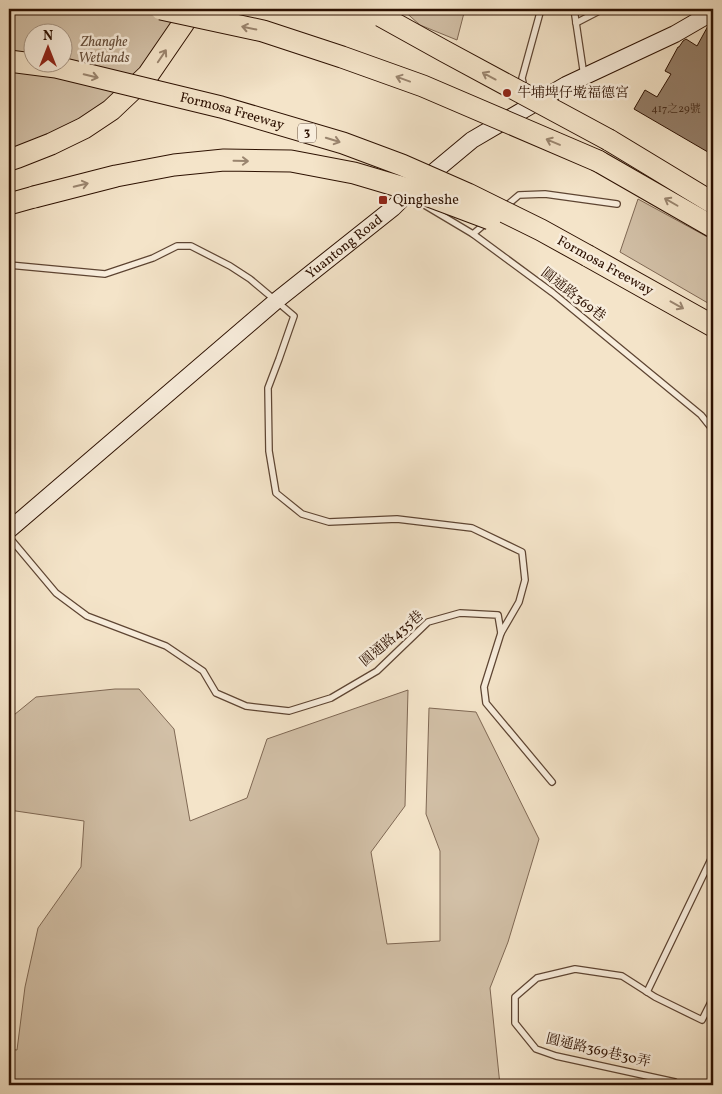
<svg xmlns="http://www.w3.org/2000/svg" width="722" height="1094" font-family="Vollkorn,'Noto Serif TC',serif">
  <rect width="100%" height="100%" fill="#f4e4c9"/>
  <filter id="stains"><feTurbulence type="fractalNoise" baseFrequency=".004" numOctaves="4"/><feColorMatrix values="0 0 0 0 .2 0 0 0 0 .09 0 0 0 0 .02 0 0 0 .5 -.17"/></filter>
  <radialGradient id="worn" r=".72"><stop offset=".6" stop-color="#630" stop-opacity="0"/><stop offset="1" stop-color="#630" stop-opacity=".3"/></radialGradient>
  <g fill="#d2c0a7" stroke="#7f6854" fill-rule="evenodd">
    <path d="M9 9H183L148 65 96 113 9 152ZM32 32H62V62H32Z"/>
    <polygon points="402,9 465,9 457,40 420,25"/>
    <polygon points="638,199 713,240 713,306 620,252"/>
    <polygon points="115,689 139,689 174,729 190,821 247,798 267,739 408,690 405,806 371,852 387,944 440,941 440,851 426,814 429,708 476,712 539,839 508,942 490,988 500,1085 9,1085 9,1049 17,1050 25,987 38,928 81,867 84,821 9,810 9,719 36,697"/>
  </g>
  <polygon fill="#947e69" stroke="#2c1001" points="713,23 713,155 634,109 645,90 657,97 671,74 665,71 678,47 679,47 683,41 686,39 697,46 708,26"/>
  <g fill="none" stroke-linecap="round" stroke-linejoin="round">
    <g stroke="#5e4533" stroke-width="8">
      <g id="lane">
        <polyline points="574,9 584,76"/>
        <polyline points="576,23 603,9"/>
        <polyline points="524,88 522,78 541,9"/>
        <polyline points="421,203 473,234 553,293 701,415 713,430"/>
        <polyline points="505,207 519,195 545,194 617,204"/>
        <polyline points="473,234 486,223"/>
        <polyline points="9,265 105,274 153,258 177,246 191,246 230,266 250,279 294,316 279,359 268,388 269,451 276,493 302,514 329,522 397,519 472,528 522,552 525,580 519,602 501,633 498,615 460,613 428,622 377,671 331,698 289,711 246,706 216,693 203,671 166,646 87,616 56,593 9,537"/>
        <polyline points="501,633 484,687 486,703 552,782"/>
        <polyline points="647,992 713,855"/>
        <polyline points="678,1085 675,1082 556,1056 536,1049 515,1023 515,997 537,978 575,969 622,976 655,997 702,1020 713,998"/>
      </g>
    </g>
    <g stroke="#2c1001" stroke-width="18">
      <g id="secondary">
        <path id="s1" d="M9 530 276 301 393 208 406 195 472 140 566 85 675 34 713 12"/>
      </g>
    </g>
    <g stroke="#2c1001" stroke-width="23">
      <g id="highway">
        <polyline points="609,140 713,203"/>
        <polyline points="9,160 18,157 51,144 84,128 111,110 148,75 183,24 192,9"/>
        <polyline points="598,161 713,227"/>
        <polyline points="9,204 34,197"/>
        <polyline points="588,256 713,326"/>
      </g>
    </g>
    <use href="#lane" stroke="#f8eddc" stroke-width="5.5"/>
    <use href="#secondary" stroke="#f8eddc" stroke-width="16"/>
    <use href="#highway" stroke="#f4e4c9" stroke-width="21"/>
    <g stroke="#2c1001" stroke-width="23" stroke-linecap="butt">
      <g id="highway-bridge">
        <polyline points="161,9 263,31 342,57 423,86 598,161"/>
        <polyline points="381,16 444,51 609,140"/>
        <path id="s2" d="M9 61 56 67 221 107 343 143 402 165 468 194 541 230 588 256"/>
        <polyline points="34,197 116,176 174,165 224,160 291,161 354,173 418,192 490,219"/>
      </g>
    </g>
    <use href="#highway-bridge" stroke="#f4e4c9" stroke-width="21"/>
  </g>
  <defs><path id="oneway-shaft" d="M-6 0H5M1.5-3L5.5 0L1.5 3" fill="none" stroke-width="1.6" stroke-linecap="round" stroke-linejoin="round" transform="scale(1.25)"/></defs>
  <g stroke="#9a856f">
    <use href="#oneway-shaft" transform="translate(249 28) rotate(-168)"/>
    <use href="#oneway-shaft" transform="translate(162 56) rotate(-56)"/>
    <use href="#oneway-shaft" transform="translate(91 76) rotate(13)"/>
    <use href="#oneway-shaft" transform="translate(489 76) rotate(-152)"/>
    <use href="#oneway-shaft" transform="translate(403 79) rotate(-160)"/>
    <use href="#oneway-shaft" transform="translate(333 140) rotate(17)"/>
    <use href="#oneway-shaft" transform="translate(553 142) rotate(-157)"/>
    <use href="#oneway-shaft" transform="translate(241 161) rotate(1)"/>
    <use href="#oneway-shaft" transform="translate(81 185) rotate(-14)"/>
    <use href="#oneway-shaft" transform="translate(671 202) rotate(-150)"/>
    <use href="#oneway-shaft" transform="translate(677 305) rotate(29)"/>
  </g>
  <g fill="#8f2418" stroke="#f8eddc" stroke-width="2">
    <circle cx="507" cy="93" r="5"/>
    <rect x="378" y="195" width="10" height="10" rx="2.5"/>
  </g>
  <g text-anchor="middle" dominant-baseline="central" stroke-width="5" stroke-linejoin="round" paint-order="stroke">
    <g font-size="11" fill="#462c1b">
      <text x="676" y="109">417之29號</text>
    </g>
    <rect fill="#f8eddc" stroke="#695243" stroke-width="1" x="298" y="123.5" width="18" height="19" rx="4"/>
    <g font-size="12" font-weight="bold" fill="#2c1001">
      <text x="307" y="133">3</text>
    </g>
    <g font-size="14" font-style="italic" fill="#664e3b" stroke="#f8eddc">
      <text x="104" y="42">Zhanghe<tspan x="104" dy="16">Wetlands</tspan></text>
    </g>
    <g font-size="14" fill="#2c1001" stroke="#f8eddc" text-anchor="start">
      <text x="517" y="93">牛埔埤仔墘福德宮</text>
      <text x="393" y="200">Qingheshe</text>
    </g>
    <g font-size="14" fill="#2c1001" stroke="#f8eddc">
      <text stroke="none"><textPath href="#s2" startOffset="229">Formosa Freeway</textPath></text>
      <text stroke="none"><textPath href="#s1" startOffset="439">Yuantong Road</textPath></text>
      <text transform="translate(605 266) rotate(29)">Formosa Freeway</text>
      <text transform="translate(573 295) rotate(38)">圓通路369巷</text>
      <text transform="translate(392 639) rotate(-40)">圓通路435巷</text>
      <text transform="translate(598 1051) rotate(13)">圓通路369巷30弄</text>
    </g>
  </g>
  <rect width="722" height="1094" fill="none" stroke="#f4e4c9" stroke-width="30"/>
  <rect x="10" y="10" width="702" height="1074" fill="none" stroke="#2c1001" stroke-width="2.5"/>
  <rect x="15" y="15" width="692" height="1064" fill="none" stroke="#2c1001"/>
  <g transform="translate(48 48)"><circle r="24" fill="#f8eddc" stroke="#a69584"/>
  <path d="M0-4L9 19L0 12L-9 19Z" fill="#8f2418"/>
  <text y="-8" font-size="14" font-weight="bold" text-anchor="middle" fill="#2c1001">N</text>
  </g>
  <rect width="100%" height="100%" filter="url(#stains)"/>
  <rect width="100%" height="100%" fill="url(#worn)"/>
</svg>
